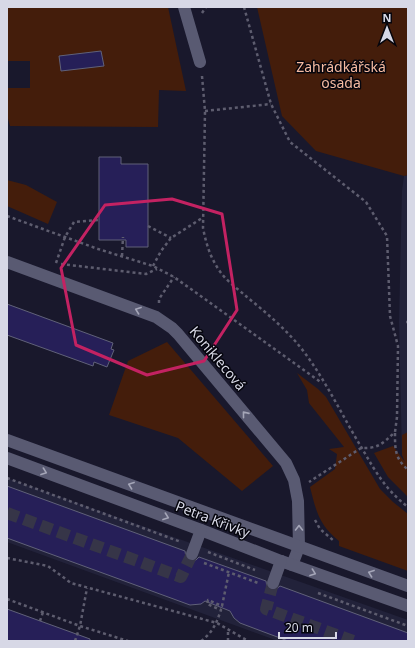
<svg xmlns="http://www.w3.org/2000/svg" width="415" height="648" font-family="'Noto Sans',sans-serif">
  <rect width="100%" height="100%" fill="#19182c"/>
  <g fill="#22223a">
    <polygon points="408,175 408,465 402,455 399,322 402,191 404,176"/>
    <polygon points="7,478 408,620 408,641 278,641 7,542"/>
  </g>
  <g fill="#441d0b">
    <polygon points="7,7 168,7 186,91 159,90 158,127 10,126 7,115 7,88 30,88 30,61 7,61"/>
    <polygon points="257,7 408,7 408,175 404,176 316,151 282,116"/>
    <polygon points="7,180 26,185 57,202 48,224 7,206"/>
    <polygon points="167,342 273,466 242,491 178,438 109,415 128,361"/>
    <path d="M297 373 318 389 326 397 380 489 393 502 408 514V571L339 546V541C319 525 316 511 310 487L335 469 337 454 329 449 344 447 309 403 307 390Z"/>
    <polygon points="408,432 408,497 388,477 374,453 393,446 405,462 402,455 402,435"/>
  </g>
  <g fill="#261f58" stroke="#606179">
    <polygon points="101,51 104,66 61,71 59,56"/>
    <polygon points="99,157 121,157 121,164 148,164 148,247 126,247 126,240 99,240"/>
    <polygon points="7,304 113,343 111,349 114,350 107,367 94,362 93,366 7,335"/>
    <polygon points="7,486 185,551 186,558 190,561 196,560 199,557 266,581 267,587 270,590 275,590 280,586 408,633 408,641 288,641 240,623 234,618 230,611 205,601 201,604 190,605 7,538"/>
    <polygon points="7,609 90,639 90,641 7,641"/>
  </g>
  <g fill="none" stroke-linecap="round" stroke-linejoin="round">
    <g stroke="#363548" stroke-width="12" stroke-dasharray="12 6" stroke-linecap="butt">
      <polyline points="7,513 181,577 192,554"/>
      <polyline points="273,583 266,609 353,641"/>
    </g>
    <g stroke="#5e5d6f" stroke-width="2.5" stroke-dasharray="3 3" stroke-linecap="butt">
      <path d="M244 7 271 104 290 142 366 202 387 236 390 316 398 346 397 417 395 432C383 443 378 449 361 448L309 482"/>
      <polyline points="202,13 206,7"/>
      <path d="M202 76 205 111 203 228C206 243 210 257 219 270 226 281 238 289 247 297 264 311 281 325 296 342 322 372 342 416 363 450 376 473 387 491 408 507"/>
      <polyline points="205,111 271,104"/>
      <polyline points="7,216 98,249 153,266 174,277 322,383"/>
      <polyline points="148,226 171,238"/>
      <polyline points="122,256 123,237"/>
      <polyline points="56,263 65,237 74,222 99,220"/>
      <polyline points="61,264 146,274 157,269"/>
      <polyline points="153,266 161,251 171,238 202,218"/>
      <polyline points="159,303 159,299 174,277"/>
      <polyline points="406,322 408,322"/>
      <path d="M395 433C395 450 395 458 408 470"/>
      <polyline points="7,478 181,542"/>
      <polyline points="315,520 320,529 334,541"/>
      <polyline points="208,552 255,570"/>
      <polyline points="7,558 48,566 71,583 217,623 248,641"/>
      <polyline points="204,563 258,583"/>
      <polyline points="318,593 408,626"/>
      <polyline points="7,599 80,626 128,641"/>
      <polyline points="40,621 43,612"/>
      <polyline points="75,641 80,626 87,588"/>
      <path d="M201 641C213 632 216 624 221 610L207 604 208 600 222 606 229 572"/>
      <polyline points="228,641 228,630"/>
    </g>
    <g stroke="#595a72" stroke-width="12">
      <polyline points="184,7 200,62"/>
      <polyline points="7,262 156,317 172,328 178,334 286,463 294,480 298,501 299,547 292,565"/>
      <polyline points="7,440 408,586"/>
      <polyline points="7,458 201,530 281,561 408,606"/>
      <polyline points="192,554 201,530"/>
      <polyline points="273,583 281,561"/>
    </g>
  </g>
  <defs><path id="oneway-chevron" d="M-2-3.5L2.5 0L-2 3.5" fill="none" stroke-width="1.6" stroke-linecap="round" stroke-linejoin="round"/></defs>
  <g stroke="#a5a6b8">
    <use href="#oneway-chevron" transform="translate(138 310) rotate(-160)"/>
    <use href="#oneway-chevron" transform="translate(245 414) rotate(-129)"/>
    <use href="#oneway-chevron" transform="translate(44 472) rotate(20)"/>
    <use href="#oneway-chevron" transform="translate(131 485) rotate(-160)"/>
    <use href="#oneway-chevron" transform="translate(166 517) rotate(20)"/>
    <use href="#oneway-chevron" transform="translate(299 528) rotate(-90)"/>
    <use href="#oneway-chevron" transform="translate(313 573) rotate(20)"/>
    <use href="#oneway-chevron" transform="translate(371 573) rotate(-160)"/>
  </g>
  <path fill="none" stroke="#c32262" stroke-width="3" stroke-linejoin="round" d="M172 199 222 214 237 310 204 361 147 375 76 345 61 268 105 205Z"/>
  <g text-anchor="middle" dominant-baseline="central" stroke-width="3" stroke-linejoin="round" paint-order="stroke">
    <g font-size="14" fill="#f5baa1" stroke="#05050d">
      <text x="341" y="66">Zahrádkářská<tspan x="341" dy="16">osada</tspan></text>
    </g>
    <g font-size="14" fill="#d7d8e6" stroke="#05050d">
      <text transform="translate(218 358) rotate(50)">Koniklecová</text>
      <text transform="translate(213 519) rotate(21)">Petra Křivky</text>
    </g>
  </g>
  <rect width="415" height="648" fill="none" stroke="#d7d8e6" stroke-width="16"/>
  <g transform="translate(387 28)" stroke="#05050d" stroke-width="3" paint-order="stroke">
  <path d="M0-3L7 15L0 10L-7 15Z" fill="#d7d8e6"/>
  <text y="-6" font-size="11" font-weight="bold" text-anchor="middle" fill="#d7d8e6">N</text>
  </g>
  <path d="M279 632v6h57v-6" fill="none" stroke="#d7d8e6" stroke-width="2"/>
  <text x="285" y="632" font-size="12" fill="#d7d8e6" stroke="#05050d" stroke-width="3" paint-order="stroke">20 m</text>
</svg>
